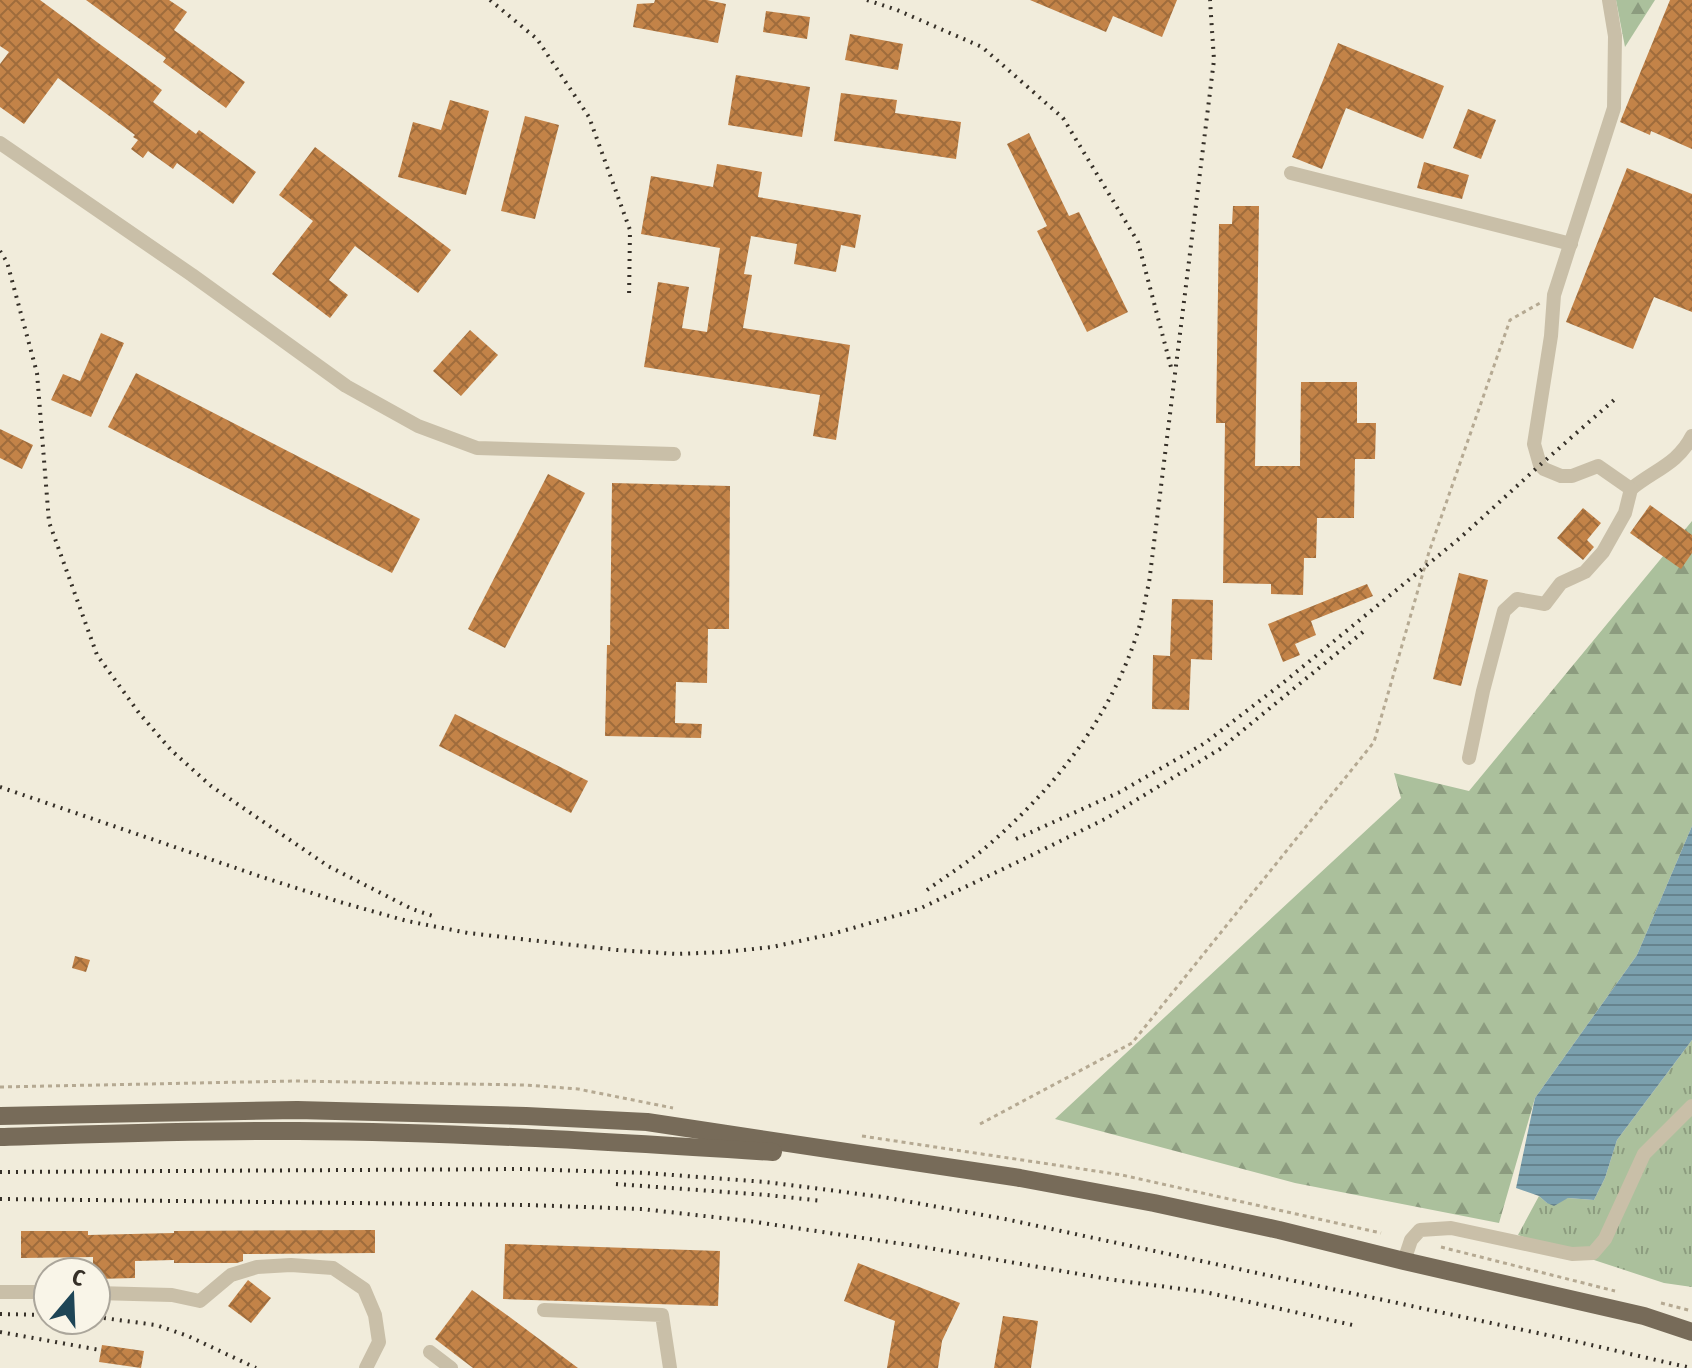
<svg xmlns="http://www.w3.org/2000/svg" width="1692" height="1368" font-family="'Fira Sans Condensed',sans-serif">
  <defs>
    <pattern id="grass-tufts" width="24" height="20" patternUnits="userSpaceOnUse" patternTransform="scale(2)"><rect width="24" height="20" fill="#abc09c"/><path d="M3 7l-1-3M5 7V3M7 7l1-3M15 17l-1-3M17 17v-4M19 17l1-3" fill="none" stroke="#8c9c7f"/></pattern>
    <pattern id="forest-firs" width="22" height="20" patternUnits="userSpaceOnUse" patternTransform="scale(2)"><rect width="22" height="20" fill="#abc09c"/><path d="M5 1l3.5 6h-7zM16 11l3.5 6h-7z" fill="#8c9c7f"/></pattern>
    <pattern id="water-rules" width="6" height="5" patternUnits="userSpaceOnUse" patternTransform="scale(2)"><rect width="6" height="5" fill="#7ba0ae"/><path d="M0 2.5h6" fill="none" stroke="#66838e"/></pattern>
    <pattern id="building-cross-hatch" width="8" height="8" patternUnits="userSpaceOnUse" patternTransform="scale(2)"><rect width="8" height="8" fill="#c38348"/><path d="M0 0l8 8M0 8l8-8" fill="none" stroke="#9f6c3c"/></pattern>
  </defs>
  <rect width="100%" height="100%" fill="#f1ecdb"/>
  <polygon fill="url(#grass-tufts)" points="1692,1040 1692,1287 1664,1283 1518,1235 1539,1196 1547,1203 1568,1198 1594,1200 1605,1178 1617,1140"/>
  <g fill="url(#forest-firs)">
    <polygon points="1616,0 1655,0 1625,47"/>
    <polygon points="1692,521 1692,826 1637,955 1535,1098 1499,1223 1295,1183 1055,1119 1401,798 1394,773 1469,791"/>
  </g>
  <polygon fill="url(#water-rules)" points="1692,826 1692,1040 1617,1140 1605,1178 1594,1200 1568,1198 1554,1206 1547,1203 1539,1196 1516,1188 1535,1098 1637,955"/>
  <g fill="url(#building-cross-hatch)">
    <polygon points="0,0 40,0 162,90 153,102 196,134 199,130 256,172 233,204 177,163 173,169 148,151 143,158 131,149 138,140 133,137 135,135 58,78 24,124 0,107 0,64 9,52 0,46"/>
    <polygon points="86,0 169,0 187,12 174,30 245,82 226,108 163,62 166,58"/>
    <polygon points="655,0 707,0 726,4 718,43 633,27 637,4 654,3"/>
    <polygon points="1030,0 1177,0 1162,37 1113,16 1106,32"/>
    <polygon points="1670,0 1692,0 1692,149 1651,131 1650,135 1620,122"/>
    <polygon points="766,11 810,17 807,39 763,32"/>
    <polygon points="850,34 903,44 898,70 845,60"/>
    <polygon points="1338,43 1444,86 1423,139 1346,108 1322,169 1292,157"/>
    <polygon points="736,75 810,87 802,137 728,125"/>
    <polygon points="841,93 897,100 895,113 961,122 956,159 834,141"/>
    <polygon points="450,100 489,111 466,195 398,177 413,122 441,130"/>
    <polygon points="1468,109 1496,120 1481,159 1453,148"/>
    <polygon points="525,116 559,125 535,219 501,211"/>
    <polygon points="1029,133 1069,216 1079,212 1128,312 1087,332 1037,231 1047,226 1007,144"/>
    <polygon points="315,147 451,250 418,293 355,246 329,280 348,295 330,318 272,274 313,221 279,195"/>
    <polygon points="1424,162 1469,175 1462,199 1417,188"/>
    <polygon points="717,164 762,172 758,197 861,215 855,248 841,245 836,272 794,264 797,244 751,236 744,274 752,275 743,328 850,345 836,440 813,436 820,395 644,367 658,282 689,287 682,328 707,332 720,248 641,234 651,176 713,187"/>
    <polygon points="1627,168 1692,194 1692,312 1654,297 1633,349 1566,322"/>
    <polygon points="1233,206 1259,206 1255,466 1300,466 1301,382 1357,382 1357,423 1376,423 1375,459 1355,459 1354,518 1317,518 1316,558 1304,558 1303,595 1271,594 1271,584 1223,583 1225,423 1216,423 1219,224 1232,224"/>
    <polygon points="470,330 498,355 461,396 433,371"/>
    <polygon points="101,333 124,343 91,417 51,400 63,374 80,381"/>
    <polygon points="136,373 420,519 392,573 108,427"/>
    <polygon points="0,429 33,445 22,469 0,458"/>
    <polygon points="548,474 585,493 505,648 468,629"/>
    <polygon points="612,483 730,486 729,629 708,629 707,683 676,682 675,723 702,724 701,738 605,736 607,645 610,645"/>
    <polygon points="1650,505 1692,535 1692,553 1681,569 1630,533"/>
    <polygon points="1583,508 1601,523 1587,540 1594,547 1583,560 1557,538"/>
    <polygon points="1459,573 1488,580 1461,686 1433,679"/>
    <polygon points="1367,584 1373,596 1311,621 1316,635 1295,644 1300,655 1283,662 1268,624"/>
    <polygon points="1172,599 1213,600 1212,660 1191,659 1189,710 1152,709 1153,655 1170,656"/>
    <polygon points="455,714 588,781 571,813 439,746"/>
    <polygon points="75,956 90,960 86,972 72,968"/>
    <polygon points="375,1230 375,1253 243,1254 243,1261 237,1263 174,1263 174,1260 135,1261 135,1278 96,1279 96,1272 93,1272 93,1257 21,1258 21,1231 88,1231 88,1235 174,1233 174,1231"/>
    <polygon points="505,1244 720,1251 718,1306 503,1299"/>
    <polygon points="858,1263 960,1303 942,1341 938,1368 887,1368 895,1321 844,1301"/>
    <polygon points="248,1280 271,1298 251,1323 228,1306"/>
    <polygon points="472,1290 511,1318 578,1368 473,1368 435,1339"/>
    <polygon points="1003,1316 1038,1321 1031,1368 994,1368"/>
    <polygon points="102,1345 144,1351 141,1368 99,1362"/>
  </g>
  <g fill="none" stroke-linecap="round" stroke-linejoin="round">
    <g stroke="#b5a992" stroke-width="3" stroke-dasharray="4 4" stroke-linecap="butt">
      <polyline points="0,1087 295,1081 526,1085 578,1089 673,1108"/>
      <polyline points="980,1124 1132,1043 1374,742 1429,552 1510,320 1540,303"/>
      <polyline points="862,1136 1122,1175 1381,1233"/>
      <polyline points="1441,1247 1615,1291"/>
      <polyline points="1661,1303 1692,1311"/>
    </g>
    <g stroke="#c9bfa8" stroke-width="14">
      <polyline points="0,143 192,275 346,386 418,426 477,448 674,454"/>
      <polyline points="1291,173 1571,244"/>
      <path d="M1631 489C1654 470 1678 464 1692 436"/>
      <polyline points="1469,758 1483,691 1504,611 1517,599 1545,604 1561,583 1585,572 1603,552 1625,513 1631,489 1598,466 1572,476 1561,476 1544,469 1540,465 1534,444 1551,336 1554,295 1614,108 1615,36 1609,0"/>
      <polyline points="1404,1261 1411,1240 1420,1230 1451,1228 1572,1254 1593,1253 1605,1239 1644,1154 1692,1106"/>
      <polyline points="0,1292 48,1292"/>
      <polyline points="96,1293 172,1295 200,1301 231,1275 257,1267 291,1265 333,1268 364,1289 375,1315 379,1342 366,1368"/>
      <polyline points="544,1310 662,1315 670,1368"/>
      <polyline points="430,1352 451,1368"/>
    </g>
    <g stroke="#776b59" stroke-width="18">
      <polyline points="0,1116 297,1110 526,1116 647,1122 1020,1178 1154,1203 1279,1230 1404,1261 1644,1316 1692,1332"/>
      <path d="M0 1137C99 1134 199 1130 298 1131 457 1132 615 1142 773 1152"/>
    </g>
    <g stroke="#363028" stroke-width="4" stroke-dasharray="2 6" stroke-linecap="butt">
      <polyline points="490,0 537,39 589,117 630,230 629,299"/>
      <polyline points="867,0 897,10 982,47 1063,118 1138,242 1172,371"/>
      <polyline points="0,251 7,262 37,373 49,522 97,655 139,713 171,750 211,786 328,866 412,909 433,916"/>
      <polyline points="0,787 262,877 340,902 407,921 468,933 617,950 677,954 725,952 772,947 832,934 919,909 1026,858 1105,819 1220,749 1363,632"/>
      <polyline points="1016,839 1120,792 1205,743 1284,682 1460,538 1540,465 1614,400"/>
      <path d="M927 890C949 874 972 860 992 842 1058 784 1111 716 1138 631 1143 616 1145 599 1149 583L1214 60 1210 0"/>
      <polyline points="0,1172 525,1169 646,1173 766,1182 883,1197 1005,1219 1561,1338 1691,1368"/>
      <polyline points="616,1184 767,1195 823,1201"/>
      <polyline points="0,1199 527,1205 642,1209 749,1221 923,1247 1114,1280 1205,1292 1357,1326"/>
      <polyline points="0,1314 48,1315"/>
      <polyline points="96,1317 156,1325 188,1336 256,1368"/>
      <polyline points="0,1332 100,1350"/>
    </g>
  </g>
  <g transform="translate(72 1296) rotate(19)"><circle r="38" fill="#f9f5e8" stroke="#aba69b" stroke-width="2"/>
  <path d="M0-6L14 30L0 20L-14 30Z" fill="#1e4556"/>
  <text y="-12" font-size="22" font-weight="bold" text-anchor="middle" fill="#363028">С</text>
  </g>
</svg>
